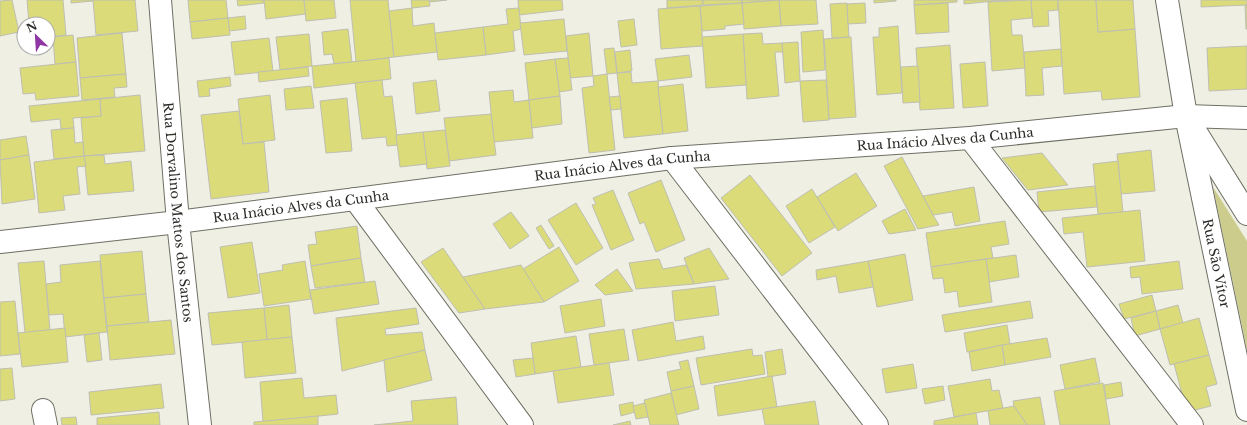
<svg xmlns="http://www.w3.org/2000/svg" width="1247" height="425" font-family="'Libre Baskerville',serif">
  <rect width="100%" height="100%" fill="#eff0e3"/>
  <polygon fill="#cccd8d" points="1213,187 1247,241 1247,350"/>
  <g fill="#dbdb79" stroke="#bebfb2">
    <polygon points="12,0 19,32 0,36 0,1"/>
    <polygon points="27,0 63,0 66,35 48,37 48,24 29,24"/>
    <polygon points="71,0 93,0 93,1 71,3"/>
    <polygon points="93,0 135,0 138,31 96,35"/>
    <polygon points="188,0 226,0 228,18 190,22"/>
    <polygon points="237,0 264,0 264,3 238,6"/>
    <polygon points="264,0 304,0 306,14 266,19"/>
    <polygon points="304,0 334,0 336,18 306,21"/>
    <polygon points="350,0 388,0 394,57 356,62"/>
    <polygon points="411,0 429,0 430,6 412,8"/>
    <polygon points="430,0 447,0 430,2"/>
    <polygon points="518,0 562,0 563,10 519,15"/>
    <polygon points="667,0 703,0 703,5 667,8"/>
    <polygon points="703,0 742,0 742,3 703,5"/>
    <polygon points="742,0 779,0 742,3"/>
    <polygon points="779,0 816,0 818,24 781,26"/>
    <polygon points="779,0 781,26 744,29 742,3"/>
    <polygon points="874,0 896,0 896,1 874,3"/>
    <polygon points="914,0 957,0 957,2 914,5"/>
    <polygon points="964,0 994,0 994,1 964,4"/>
    <polygon points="994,0 1017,0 994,1"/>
    <polygon points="1031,0 1058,0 1058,10 1048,11 1049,26 1033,27"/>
    <polygon points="1031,0 1032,18 1011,20 1012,35 1022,35 1025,68 992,71 988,2"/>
    <polygon points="1058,0 1096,0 1098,32 1135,29 1140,97 1102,100 1101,91 1064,94"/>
    <polygon points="1096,0 1133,0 1135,29 1098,32"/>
    <polygon points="1201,0 1247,0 1247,5 1201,7"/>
    <polygon points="742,3 744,24 725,26 725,29 702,31 700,6"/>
    <polygon points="847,3 849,37 832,38 830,4"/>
    <polygon points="865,3 866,23 848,24 847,4"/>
    <polygon points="948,3 949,32 916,34 914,5"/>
    <polygon points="1245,5 1247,5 1247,29 1246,29"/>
    <polygon points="700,6 703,46 661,49 658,9"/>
    <polygon points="412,8 413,26 434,23 437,52 394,57 389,11"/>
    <polygon points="519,8 521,29 513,31 515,51 486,55 483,27 508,24 506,9"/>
    <polygon points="245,16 246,29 229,31 228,18"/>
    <polygon points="228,18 230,35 192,39 190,22"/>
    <polygon points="564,19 567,51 524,55 520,23"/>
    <polygon points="634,19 637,45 621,47 618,21"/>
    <polygon points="898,26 902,93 877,95 873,37 879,37 879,28"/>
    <polygon points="483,27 486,55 438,60 435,33"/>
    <polygon points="348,29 352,62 334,64 332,54 324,55 322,32"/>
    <polygon points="823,30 825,70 803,72 801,32"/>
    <polygon points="122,33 126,74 80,78 77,38"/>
    <polygon points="589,33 593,76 570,78 566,36"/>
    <polygon points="762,33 763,44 782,43 783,52 775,52 779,96 747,99 743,34"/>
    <polygon points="309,34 312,66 280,70 276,37"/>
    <polygon points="743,34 746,85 706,88 702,37"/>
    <polygon points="73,35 76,62 55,64 53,37"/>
    <polygon points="851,37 856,117 829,119 824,39"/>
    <polygon points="269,38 273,71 235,75 231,42"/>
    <polygon points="798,42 800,81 785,83 782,43"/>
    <polygon points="950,45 954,108 920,110 916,48"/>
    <polygon points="1247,46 1247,89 1209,91 1207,48"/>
    <polygon points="614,48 617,73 607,74 604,49"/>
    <polygon points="1061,49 1062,66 1042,68 1044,95 1026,96 1024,52"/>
    <polygon points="630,50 632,71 617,73 615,52"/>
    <polygon points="689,55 692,77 658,81 655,59"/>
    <polygon points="389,58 391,79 314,88 312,66"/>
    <polygon points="568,58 572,90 559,92 555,59"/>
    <polygon points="555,59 560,96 529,100 525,63"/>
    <polygon points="76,62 79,96 36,100 35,93 23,94 20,68"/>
    <polygon points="985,62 988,106 963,108 960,64"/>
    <polygon points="918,66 920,102 903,103 901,67"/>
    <polygon points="308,67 309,76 259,82 258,72"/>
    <polygon points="631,72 632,83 658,81 663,134 624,138 617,73"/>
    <polygon points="126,74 127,87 114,88 115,97 82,100 80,78"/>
    <polygon points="607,74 615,150 589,153 582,88 594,86 593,76"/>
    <polygon points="230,77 231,86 209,89 210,96 199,97 197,81"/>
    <polygon points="382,80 384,97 392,96 398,145 387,146 386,137 362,139 355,83"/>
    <polygon points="436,80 440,111 416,114 413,83"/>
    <polygon points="826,80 829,120 803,122 800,81"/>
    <polygon points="683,84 688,131 663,134 658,87"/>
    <polygon points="311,86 314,108 286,110 284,89"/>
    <polygon points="513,90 514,102 529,100 533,138 494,142 489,92"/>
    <polygon points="140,95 145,151 84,156 81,118 101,116 100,99"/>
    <polygon points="270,95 275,140 243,144 238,99"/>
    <polygon points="560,96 562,124 532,128 529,100"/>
    <polygon points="620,96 621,109 611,110 609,97"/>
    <polygon points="347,98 352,151 326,153 320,101"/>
    <polygon points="100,99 101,116 73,118 74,128 61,129 60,119 31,122 29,106"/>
    <polygon points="239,111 243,144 264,142 269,192 211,199 201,115"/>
    <polygon points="491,114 496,155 449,161 444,118"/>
    <polygon points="74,128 75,143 83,142 84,156 54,159 51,130"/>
    <polygon points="445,130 450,166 427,169 423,132"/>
    <polygon points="423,132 427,164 400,167 396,135"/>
    <polygon points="26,136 29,155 0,160 0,140"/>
    <polygon points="1151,150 1155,191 1121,194 1117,154"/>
    <polygon points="1042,153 1068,185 1028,190 1002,158"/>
    <polygon points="29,155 35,199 2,204 0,160"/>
    <polygon points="104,155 105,164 131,161 134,191 88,195 84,156"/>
    <polygon points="84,156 86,166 77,167 80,194 63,196 65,210 39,213 34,162"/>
    <polygon points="902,157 933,215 939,225 918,229 884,166"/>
    <polygon points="1118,161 1123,212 1098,214 1093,164"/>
    <polygon points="856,173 877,206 838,231 817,197"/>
    <polygon points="750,175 812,253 782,276 721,198"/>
    <polygon points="661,180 685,240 656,252 644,222 640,224 628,193"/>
    <polygon points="1095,186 1097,207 1039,212 1037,192"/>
    <polygon points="974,187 980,221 955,226 952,212 933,215 923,196"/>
    <polygon points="812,189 835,227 809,243 786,206"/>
    <polygon points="613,190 634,240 611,250 592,205 596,204 593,198"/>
    <polygon points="576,203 603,248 576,265 548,220"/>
    <polygon points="905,209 916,230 889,234 882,221"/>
    <polygon points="1140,210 1145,261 1087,267 1083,232 1064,234 1062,218"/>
    <polygon points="511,212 529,236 510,249 493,224"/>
    <polygon points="1005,221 1009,244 991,247 993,258 931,267 926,233"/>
    <polygon points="541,225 554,246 549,249 536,228"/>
    <polygon points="357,226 361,258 311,266 308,245 317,244 315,232"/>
    <polygon points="252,242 260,293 228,298 220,247"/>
    <polygon points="559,247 579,281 544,302 523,269"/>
    <polygon points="443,248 463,277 485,309 459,313 421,262"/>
    <polygon points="709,248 729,279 694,284 684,258"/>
    <polygon points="142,251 146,294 104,298 100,255"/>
    <polygon points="905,254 913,300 877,307 868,261"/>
    <polygon points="1016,255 1019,277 989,282 986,259"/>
    <polygon points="361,258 365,282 315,288 311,266"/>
    <polygon points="659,259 663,269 686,265 694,284 636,289 629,263"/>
    <polygon points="986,259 992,302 959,307 957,291 945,293 943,278 933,279 931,267"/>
    <polygon points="44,261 50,330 25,333 18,263"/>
    <polygon points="100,261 107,332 65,337 63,314 49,315 46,284 61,282 60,265"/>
    <polygon points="305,261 311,299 264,306 259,274 283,270 282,265"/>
    <polygon points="868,261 873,287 839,293 836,276 817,280 816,270"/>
    <polygon points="1179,261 1183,289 1142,294 1140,277 1131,278 1130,267"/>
    <polygon points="521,265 544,302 485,309 463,277"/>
    <polygon points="617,269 633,291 605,295 595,285"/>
    <polygon points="375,281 379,304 314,314 310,290"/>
    <polygon points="715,286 719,315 675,321 672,291"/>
    <polygon points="146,294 149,322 107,326 104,298"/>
    <polygon points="1152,295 1156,311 1124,319 1119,304"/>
    <polygon points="601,299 605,326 565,333 560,306"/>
    <polygon points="15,301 20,354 0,356 0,302"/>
    <polygon points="1030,301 1033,318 945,332 942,315"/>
    <polygon points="289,305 292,337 267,340 264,308"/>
    <polygon points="1178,305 1183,323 1160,329 1156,311"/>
    <polygon points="264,308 267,340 212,345 208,313"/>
    <polygon points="416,308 419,324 385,329 386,335 422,332 425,350 342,371 336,318"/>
    <polygon points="1156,311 1160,329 1135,336 1131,318"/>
    <polygon points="1199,318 1209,355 1170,365 1160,329"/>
    <polygon points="171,320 175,354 110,360 107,326"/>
    <polygon points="673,322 676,341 703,336 705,349 638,361 632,330"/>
    <polygon points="1007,325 1010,344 967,352 964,333"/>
    <polygon points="65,328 68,362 22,367 18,333"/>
    <polygon points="624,329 629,360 594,365 589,334"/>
    <polygon points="99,333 102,360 87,362 84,335"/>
    <polygon points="576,336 581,367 535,374 531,343"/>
    <polygon points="292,337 296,373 245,378 242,342"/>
    <polygon points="1047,338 1051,357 1005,365 1002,345"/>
    <polygon points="1002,345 1005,365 972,371 969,352"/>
    <polygon points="752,349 753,356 762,355 765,374 701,385 696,358"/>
    <polygon points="782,349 786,374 768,377 765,352"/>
    <polygon points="425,350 432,380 387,392 384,360"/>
    <polygon points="1209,355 1217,384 1206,387 1211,406 1187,412 1174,364"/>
    <polygon points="533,358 535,374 516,377 513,360"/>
    <polygon points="1095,358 1100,382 1065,389 1060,365"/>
    <polygon points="688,360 694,386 671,391 667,372 681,369 679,362"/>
    <polygon points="609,363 614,395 558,403 553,371"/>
    <polygon points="913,364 917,388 886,393 882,369"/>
    <polygon points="12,368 15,399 0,401 0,369"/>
    <polygon points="772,376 777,407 718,416 714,386"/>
    <polygon points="302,378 304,398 336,395 338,414 263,422 260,382"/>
    <polygon points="990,379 992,391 999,390 1003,408 954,417 948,386"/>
    <polygon points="1121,382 1123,396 1106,399 1104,385"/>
    <polygon points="1103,383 1110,425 1060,425 1054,391"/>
    <polygon points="161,384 164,408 91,415 89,392"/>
    <polygon points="694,386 699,409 676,415 671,391"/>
    <polygon points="943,386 945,400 925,404 922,389"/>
    <polygon points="671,393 679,425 650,425 644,400"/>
    <polygon points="456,397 458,425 374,425 413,421 411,401"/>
    <polygon points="1040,397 1045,425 1027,425 1014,406 1013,401"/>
    <polygon points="815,401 819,425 765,425 762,409"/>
    <polygon points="633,402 635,412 621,416 619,405"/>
    <polygon points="645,403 648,417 636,419 633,406"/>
    <polygon points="1014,406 1027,425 990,425 988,411"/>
    <polygon points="159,412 160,425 97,425 97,418"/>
    <polygon points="976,413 978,425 934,425 934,421"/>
    <polygon points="318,416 318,425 254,425 254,422"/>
    <polygon points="76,417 77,425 62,425 61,418"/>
    <polygon points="630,421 631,425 613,425"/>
  </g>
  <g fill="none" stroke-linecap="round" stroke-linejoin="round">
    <g stroke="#6e6f64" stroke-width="24">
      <g id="minor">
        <path id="s1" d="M160 0 178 222 200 425"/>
        <path id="s2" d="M1167 0 1186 116 1247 410"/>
        <polyline points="1194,129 1247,214"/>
        <polyline points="970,138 1192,425"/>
        <polyline points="672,158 877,425"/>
        <polyline points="355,199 522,425"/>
        <path id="s3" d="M0 242 178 222 672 158 970 138 1186 116 1247 118"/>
        <polyline points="43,410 46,425"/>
      </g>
    </g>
    <use href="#minor" stroke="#fff" stroke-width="22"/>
  </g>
  <g text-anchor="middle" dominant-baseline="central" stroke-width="3" stroke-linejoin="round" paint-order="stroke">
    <g font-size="13" fill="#2b2b27" stroke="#fff">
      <text stroke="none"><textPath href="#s3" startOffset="951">Rua Inácio Alves da Cunha</textPath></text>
      <text stroke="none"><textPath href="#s3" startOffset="627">Rua Inácio Alves da Cunha</textPath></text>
      <text stroke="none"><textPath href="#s3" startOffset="303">Rua Inácio Alves da Cunha</textPath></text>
      <text stroke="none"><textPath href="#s1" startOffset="213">Rua Dorvalino Mattos dos Santos</textPath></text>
      <text stroke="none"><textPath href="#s2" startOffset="268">Rua São Vítor</textPath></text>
    </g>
  </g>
  <g transform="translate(36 36) rotate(335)"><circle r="19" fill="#ffffff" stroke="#aaaaa9"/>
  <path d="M0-3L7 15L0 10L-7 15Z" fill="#8e37a4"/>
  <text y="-6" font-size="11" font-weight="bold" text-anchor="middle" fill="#2b2b27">N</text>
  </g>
</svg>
